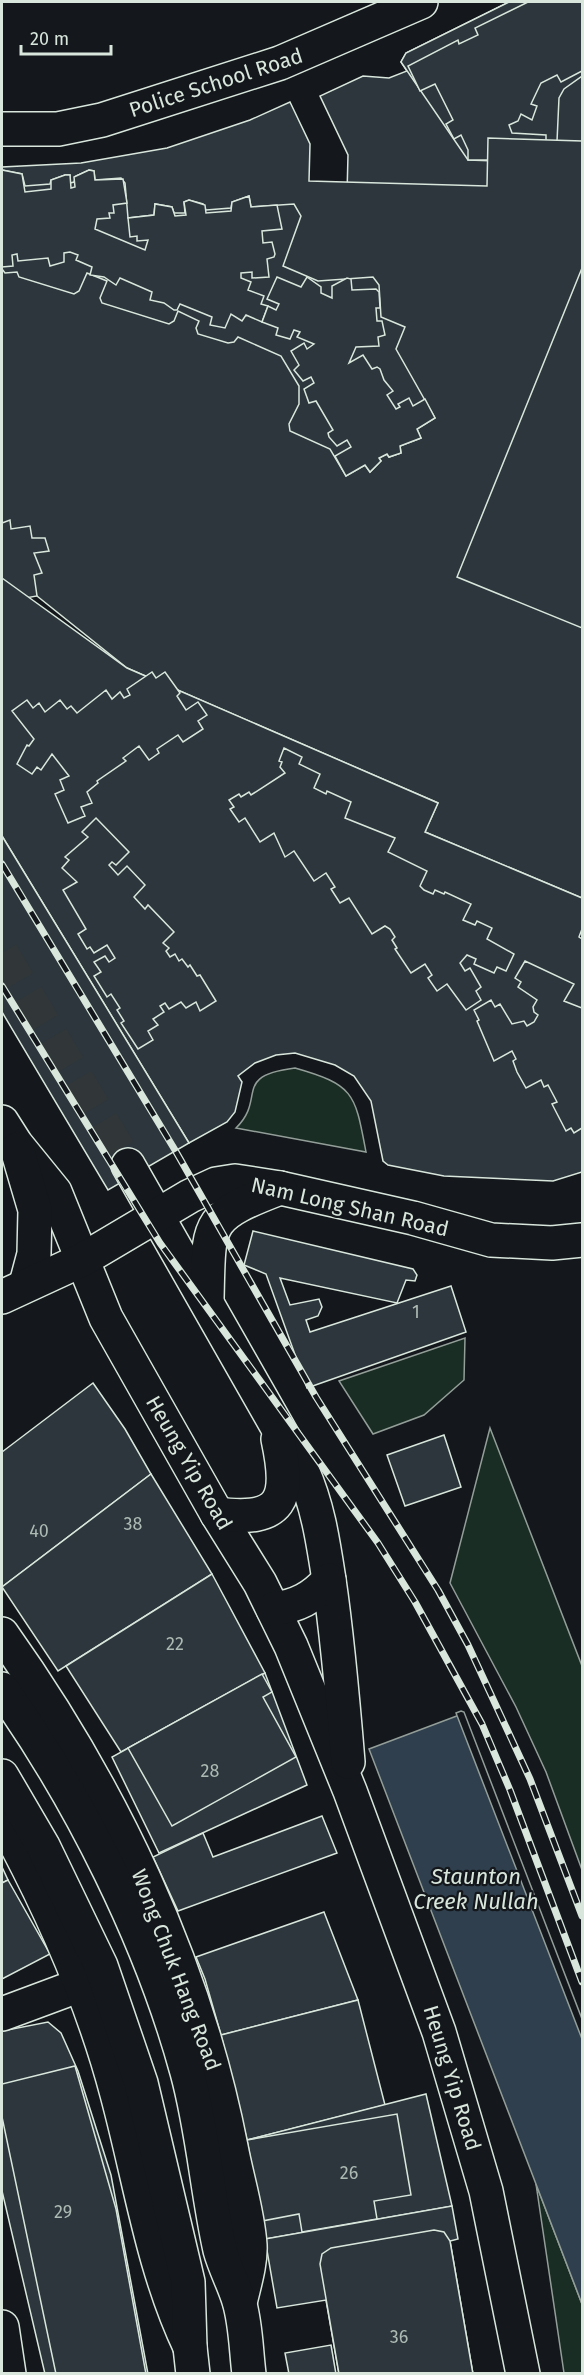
<svg xmlns="http://www.w3.org/2000/svg" width="584" height="2375" font-family="'Fira Sans',sans-serif">
  <rect width="100%" height="100%" fill="#14181c"/>
  <g fill="#1a2d24" stroke="#939e99" stroke-width="1.5">
    <path d="M295 1068C355 1085 355 1094 366 1152L236 1128C267 1098 231 1076 295 1068Z"/>
    <polygon points="465,1338 464,1380 424,1415 373,1434 339,1381"/>
    <polygon points="490,1428 582,1666 582,1870 546,1772 516,1707 450,1583"/>
    <polygon points="536,2184 582,2304 582,2373 564,2373"/>
  </g>
  <polygon fill="#2f3f4d" stroke="#939e99" stroke-width="1.5" points="462,1714 582,2028 582,2304 369,1749"/>
  <polygon fill="#14181c" stroke="#939e99" stroke-width="1.5" points="461,1711 464,1712 582,2019 582,2039 456,1713"/>
  <g fill="#2c363c" stroke="#d8e6dc" stroke-width="1.5">
    <polygon points="509,2 582,2 582,268 561,322 346,232 348,155 320,96 363,76 389,78 407,71 401,62 406,53"/>
    <polygon points="509,2 582,2 582,76 564,89 559,98 556,163 468,160 401,62 406,53"/>
    <polygon points="528,2 582,2 582,71 561,82 557,75 541,83 531,104 537,106 532,120 521,114 518,121 509,125 512,133 546,135 546,142 554,143 553,161 533,162 533,167 521,169 518,162 504,161 504,168 489,165 490,160 468,160 468,150 461,135 454,139 446,124 453,120 435,84 420,91 408,66 458,40 459,44 478,35 475,28"/>
    <polygon points="290,102 310,144 309,181 487,186 488,138 582,141 582,898 425,832 438,803 127,668 2,568 2,167 81,163 167,148 250,120"/>
    <polygon points="2,170 22,174 25,186 50,184 51,180 65,175 70,175 70,183 74,182 76,176 89,170 94,171 95,180 121,178 125,183 128,218 154,215 155,204 172,207 174,213 185,213 184,202 189,200 203,204 206,210 231,208 232,202 249,196 251,207 294,204 301,216 283,266 318,281 373,277 379,285 381,317 405,327 396,349 435,418 417,429 421,438 400,446 401,453 389,457 387,454 379,458 381,461 370,472 365,465 346,476 330,449 290,431 289,424 299,404 299,386 281,356 238,337 234,342 228,343 198,334 196,328 199,321 178,311 174,321 169,324 102,303 100,298 107,281 87,273 79,291 74,294 19,277 17,272 5,273 2,269"/>
    <polygon points="2,170 22,174 25,192 51,189 51,180 65,175 70,175 71,188 75,187 74,177 89,170 94,171 95,180 123,179 127,203 113,205 114,213 109,213 110,218 97,219 95,229 145,250 148,240 137,241 137,236 130,237 128,218 154,215 155,204 172,207 175,216 186,215 184,202 189,200 205,205 206,213 231,211 232,202 249,196 251,207 277,205 282,229 262,231 263,243 272,242 275,254 274,257 267,259 269,277 252,278 252,272 241,273 241,278 251,282 248,290 264,296 261,304 268,306 262,322 246,315 242,321 231,314 225,328 210,325 212,317 180,304 177,310 174,310 164,303 150,300 152,292 120,278 116,285 104,277 90,275 92,267 76,260 78,255 70,252 64,253 64,262 50,266 48,258 18,261 17,254 12,255 13,266 2,267"/>
    <polygon points="582,268 582,628 457,577"/>
    <polygon points="277,277 301,287 307,277 321,287 321,293 332,298 332,286 347,278 351,279 352,290 376,289 379,292 380,308 376,308 377,321 382,321 385,335 378,337 379,346 356,347 349,363 363,355 372,369 377,367 380,369 384,380 393,391 387,395 396,409 400,407 398,404 409,398 413,406 425,399 435,418 417,429 421,438 400,446 401,453 389,457 387,454 379,458 381,461 370,472 365,465 346,476 335,456 351,447 347,440 337,446 329,437 328,433 333,430 316,401 309,403 304,389 314,383 311,377 303,381 294,370 299,365 291,351 304,343 307,349 314,344 297,337 300,332 294,330 290,339 276,335 278,328 262,322 268,306 276,310 279,304 267,299"/>
    <polygon points="10,520 11,529 30,526 32,538 45,538 49,551 34,553 42,573 34,575 37,596 9,601 7,591 2,592 2,523"/>
    <polygon points="2,578 127,668 438,803 425,832 582,898 582,929 579,937 582,939 582,1172 553,1181 444,1176 388,1165 383,1161 371,1101 354,1076 335,1065 295,1053 276,1055 255,1063 238,1076 242,1082 235,1112 227,1122 189,1143 2,836"/>
    <polygon points="152,672 156,678 165,672 180,693 177,696 186,710 198,702 207,715 198,721 203,729 183,742 178,735 157,749 159,753 149,760 139,746 123,758 126,761 97,781 98,783 87,792 92,803 81,807 85,816 68,823 55,794 64,790 60,780 69,776 52,754 41,770 37,767 32,774 17,764 27,745 29,746 34,739 12,711 27,700 33,708 39,703 45,712 60,700 67,709 71,706 77,713 106,690 112,699 120,692 124,698 130,695 127,689"/>
    <polygon points="284,748 302,757 299,764 320,774 314,788 326,794 327,791 351,802 345,818 395,838 388,852 427,871 420,886 424,890 433,894 435,890 444,894 445,892 471,904 463,920 475,925 477,921 492,928 487,939 514,954 506,971 497,967 494,973 474,964 476,959 467,955 460,963 465,971 470,968 481,987 476,991 481,1000 466,1010 447,984 437,991 428,978 432,975 425,964 411,973 395,949 397,948 392,940 395,937 390,929 385,926 372,934 349,898 340,903 331,889 335,887 326,873 314,881 294,851 285,857 274,833 260,842 245,818 239,822 230,809 234,807 229,800 239,794 241,797 249,792 251,795 285,773 280,767 282,762 279,761"/>
    <polygon points="96,818 129,852 116,865 112,862 109,865 118,875 127,866 145,885 134,897 145,909 148,905 174,932 163,943 169,948 166,951 170,957 175,954 179,961 182,959 188,967 190,965 197,976 200,975 216,1001 200,1011 196,1002 186,1008 181,1002 169,1009 165,1003 160,1006 164,1012 153,1019 158,1025 148,1031 153,1040 138,1049 121,1023 124,1021 117,1010 120,1008 111,994 107,997 94,976 101,972 94,962 105,956 109,962 115,958 107,945 94,953 90,947 87,949 78,934 86,929 63,890 77,882 62,868 69,860 65,857 88,837 82,832"/>
    <polygon points="2,836 189,1143 108,1190 2,1012"/>
    <polygon points="525,961 574,984 564,1001 582,1008 582,1128 574,1133 571,1128 566,1131 552,1104 557,1102 548,1085 544,1087 541,1080 526,1088 517,1072 513,1061 516,1059 512,1051 494,1061 477,1021 479,1020 474,1010 491,1000 495,1007 500,1004 512,1024 524,1021 527,1026 534,1022 538,1015 534,1012 533,1007 537,1000 518,987 521,982 515,978"/>
    <polygon points="253,1231 413,1269 417,1275 415,1281 406,1280 397,1303 280,1278 290,1305 319,1299 322,1307 318,1316 306,1320 310,1332 451,1286 466,1332 307,1388 266,1274 244,1265"/>
    <polygon points="93,1383 125,1429 151,1474 2,1587 2,1452"/>
    <polygon points="444,1435 461,1487 405,1506 387,1455"/>
    <polygon points="151,1474 212,1574 58,1671 2,1587"/>
    <polygon points="212,1574 265,1673 121,1752 66,1666"/>
    <polygon points="265,1673 307,1785 159,1853 112,1757"/>
    <polygon points="262,1674 272,1692 263,1697 296,1757 172,1826 128,1748"/>
    <polygon points="322,1816 337,1853 178,1911 153,1857 203,1833 213,1857"/>
    <polygon points="2,1867 8,1880 2,1883"/>
    <polygon points="8,1880 50,1954 2,1979 2,1883"/>
    <polygon points="324,1912 358,2000 221,2035 205,1979 196,1957"/>
    <polygon points="358,2000 385,2105 247,2140 221,2035"/>
    <polygon points="48,2022 61,2033 78,2071 111,2175 148,2374 45,2374 2,2191 2,2031"/>
    <polygon points="75,2066 116,2209 146,2374 56,2374 2,2117 2,2084"/>
    <polygon points="426,2094 452,2206 265,2239 247,2140"/>
    <polygon points="397,2114 411,2195 374,2201 377,2219 302,2232 299,2214 262,2221 247,2140"/>
    <polygon points="452,2206 458,2239 450,2241 473,2374 339,2374 326,2300 277,2308 265,2239"/>
    <polygon points="434,2230 444,2232 450,2241 473,2374 339,2374 320,2264 322,2254 331,2248"/>
    <polygon points="331,2345 336,2374 289,2374 285,2353"/>
  </g>
  <g fill="none" stroke-linecap="round" stroke-linejoin="round">
    <polyline stroke="#313739" stroke-width="33" stroke-dasharray="33 16" stroke-linecap="butt" points="2,953 128,1165"/>
    <g stroke="#d8e6dc" stroke-width="36">
      <g id="minor">
        <polyline points="2,129 58,129 102,120 280,63 421,2"/>
        <polyline points="2,1122 16,1144 55,1192 106,1318 217,1514 260,1583 291,1646 350,1791 439,2032 486,2191 523,2374"/>
        <polyline points="17,1149 35,1210 34,1254 26,1284"/>
        <path d="M128 1165 302 1470C318 1506 323 1541 329 1580 338 1641 343 1701 348 1762"/>
        <polyline points="2,1297 82,1260 190,1196 216,1184 235,1181 280,1188 413,1218 491,1240 552,1243 582,1240"/>
        <path d="M207 1299C209 1222 204 1217 280 1188"/>
        <path d="M217 1514C283 1522 291 1500 278 1439"/>
        <path d="M273 1609C298 1606 312 1598 329 1580"/>
        <polyline points="2,2014 64,1991"/>
        <polyline points="2,2327 9,2374"/>
      </g>
    </g>
    <g stroke="#d8e6dc" stroke-width="36">
      <g id="major">
        <path d="M2 1634C111 1787 195 1962 231 2147 237 2179 248 2213 250 2245 251 2263 244 2285 240 2303"/>
        <path d="M2 1818C49 1904 92 1999 117 2094 140 2179 152 2267 190 2347"/>
      </g>
    </g>
    <g stroke="#d8e6dc" stroke-width="36">
      <g id="highway">
        <path d="M2 1689C80 1799 151 1940 187 2072 203 2130 207 2192 220 2250 225 2268 234 2284 239 2301 246 2324 246 2350 249 2374"/>
        <polyline points="2,1776 43,1846 101,1966 141,2083 188,2282 190,2347 193,2374"/>
      </g>
    </g>
    <use href="#minor" stroke="#14181c" stroke-width="33"/>
    <use href="#major" stroke="#14181c" stroke-width="33"/>
    <use href="#highway" stroke="#14181c" stroke-width="33"/>
    <g stroke="#d8e6dc" stroke-width="7">
      <g id="rail">
        <polyline points="2,864 175,1150 316,1397 438,1590 468,1645 530,1779 582,1916"/>
        <polyline points="2,986 160,1243 378,1543 415,1602 482,1724 510,1790 582,1982"/>
      </g>
    </g>
    <use href="#rail" stroke="#14181c" stroke-width="4.5" stroke-dasharray="14" stroke-linecap="butt"/>
  </g>
  <g text-anchor="middle" dominant-baseline="central" stroke-width="4.5" stroke-linejoin="round" paint-order="stroke">
    <g font-size="18" fill="#adbab4">
      <text x="416" y="1312">1</text>
      <text x="133" y="1524">38</text>
      <text x="39" y="1531">40</text>
      <text x="175" y="1644">22</text>
      <text x="210" y="1771">28</text>
      <text x="349" y="2173">26</text>
      <text x="63" y="2212">29</text>
      <text x="399" y="2337">36</text>
    </g>
    <g font-size="21" fill="#d8e6dc" stroke="#14181c">
      <text transform="translate(216 83) rotate(-18)">Police School Road</text>
      <text transform="translate(350 1207) rotate(13)">Nam Long Shan Road</text>
      <text transform="translate(189 1463) rotate(60)">Heung Yip Road</text>
      <text transform="translate(176 1970) rotate(69)">Wong Chuk Hang Road</text>
      <text transform="translate(452 2078) rotate(73)">Heung Yip Road</text>
    </g>
    <g font-size="22" font-style="italic" fill="#d8e6dc" stroke="#14181c">
      <text x="476" y="1876">Staunton<tspan x="476" dy="25">Creek Nullah</tspan></text>
    </g>
  </g>
  <rect width="584" height="2375" fill="none" stroke="#d8e6dc" stroke-width="6"/>
  <path d="M21 45v9h90v-9" fill="none" stroke="#d8e6dc" stroke-width="3"/>
  <text x="30" y="45" font-size="18" fill="#d8e6dc" stroke="#14181c" stroke-width="4.5" paint-order="stroke">20 m</text>
</svg>
